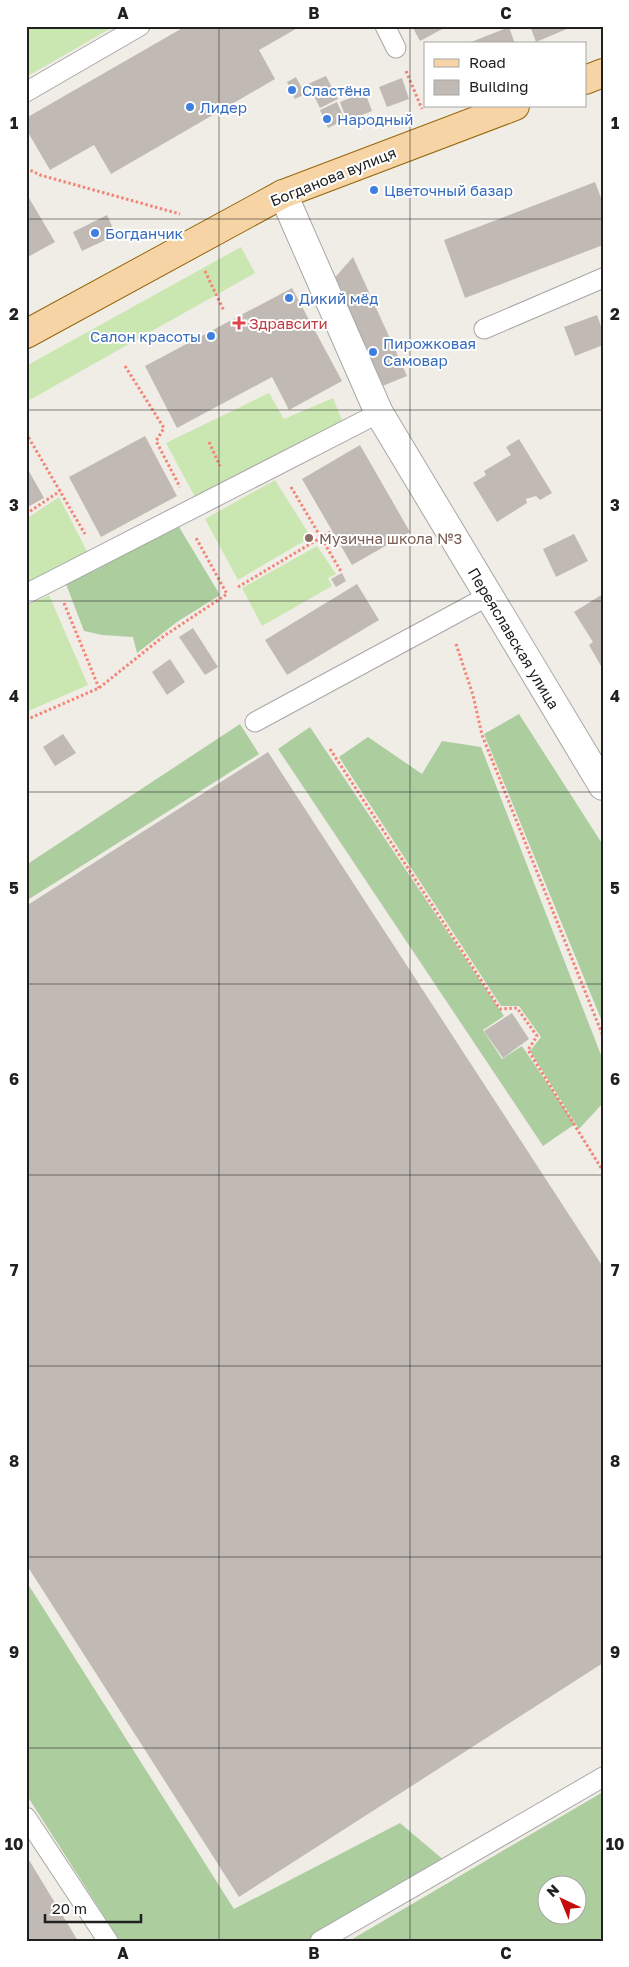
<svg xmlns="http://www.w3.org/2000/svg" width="629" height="1967" font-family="'Golos Text',sans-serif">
  <rect width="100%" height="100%" fill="#f0ede7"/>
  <g fill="#cbe7b1">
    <polygon points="26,26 115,26 26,77"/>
    <polygon points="241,247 255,273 26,402 26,366"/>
    <polygon points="269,393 284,419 333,398 344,425 196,499 166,443"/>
    <polygon points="275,480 311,537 238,580 205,519"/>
    <polygon points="59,497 90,557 26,590 26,519"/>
    <polygon points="317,546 336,574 328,578 332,586 262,626 242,588"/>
    <polygon points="49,595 88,685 26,712 26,606"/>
  </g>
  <g fill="#accd9e" fill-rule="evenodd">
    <polygon points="179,527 220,595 177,622 137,653 133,637 102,635 84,631 66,584 117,556"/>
    <polygon points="519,714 603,845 603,1024 484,734"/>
    <polygon points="240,724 259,754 26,901 26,865"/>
    <polygon points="310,727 504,1016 483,1030 502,1059 522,1046 575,1124 543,1146 278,749"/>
    <polygon points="368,737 422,774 442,741 481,747 603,1060 603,1103 579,1129 530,1051 541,1037 519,1006 501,1006 339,757"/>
    <polygon points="26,1581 234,1909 400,1823 446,1862 306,1941 120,1941 26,1794"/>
    <path d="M603 1792V1937L597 1941H349ZM576 1884V1914H546V1884Z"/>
  </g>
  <g fill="#c1bab4">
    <polygon points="186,26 301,26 259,50 275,79 111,174 94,145 50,170 26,129 26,118"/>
    <polygon points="412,26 448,26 420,41"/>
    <polygon points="530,26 574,26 536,42"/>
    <polygon points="509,27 515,44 466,44"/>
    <polygon points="326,76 338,99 320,108 308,84"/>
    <polygon points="296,77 305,94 295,99 287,82"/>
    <polygon points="402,78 409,99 387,107 379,87"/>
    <polygon points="365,92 372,111 347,121 340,102"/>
    <polygon points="337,102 345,120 328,128 320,110"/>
    <polygon points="595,182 603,203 603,245 465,298 444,240"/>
    <polygon points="26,193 55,242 26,258"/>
    <polygon points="107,215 116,235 82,251 73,232"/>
    <polygon points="353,257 407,376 380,387 331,282"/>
    <polygon points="292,288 342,381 289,410 272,377 177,428 145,366"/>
    <polygon points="597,315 603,332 603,345 575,356 564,327"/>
    <polygon points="145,436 177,496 101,537 69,477"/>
    <polygon points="519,439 552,493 540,500 536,496 526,499 527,503 497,522 473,483 486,475 484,471 511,455 506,447"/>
    <polygon points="360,445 410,532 352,565 302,479"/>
    <polygon points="26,466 44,498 26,508"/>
    <polygon points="574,534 588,561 556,577 543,549"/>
    <polygon points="342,573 346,581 336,587 331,579"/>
    <polygon points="357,584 379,620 287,675 265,640"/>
    <polygon points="603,594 603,665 601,666 589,645 593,642 574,612"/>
    <polygon points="193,628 218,667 205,675 179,637"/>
    <polygon points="170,659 185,682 167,695 152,672"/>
    <polygon points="63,734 76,753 55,766 43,747"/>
    <polygon points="268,752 603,1267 603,1663 239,1897 26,1564 26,906"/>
    <polygon points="512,1013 529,1039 503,1058 484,1031"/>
    <polygon points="26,1855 78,1941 26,1941"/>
  </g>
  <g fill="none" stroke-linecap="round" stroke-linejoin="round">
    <g stroke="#a7a7a7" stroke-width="21">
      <g id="service">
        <polyline points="385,26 396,48"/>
        <polyline points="26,92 140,26"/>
        <polyline points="484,329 603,278"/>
        <polyline points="26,594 379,413"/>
        <polyline points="255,722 488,596"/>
        <polyline points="26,1817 108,1941"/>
        <polyline points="320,1941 603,1777"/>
      </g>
    </g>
    <g stroke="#a7a7a7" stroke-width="30">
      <polyline id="minor" points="283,194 379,413 603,786"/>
    </g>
    <g stroke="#956708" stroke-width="30">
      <g id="primary">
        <polyline points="585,80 603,73"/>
        <polyline points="26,334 283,194 515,106"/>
      </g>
    </g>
    <g stroke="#f38476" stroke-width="3" stroke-dasharray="2.5 2.5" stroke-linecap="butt">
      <polyline points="406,71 422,109"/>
      <polyline points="26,168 40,175 180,214"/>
      <polyline points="205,271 224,311"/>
      <polyline points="125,366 164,428 156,441 180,487"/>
      <polyline points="26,433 85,534"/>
      <polyline points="209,442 220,466"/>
      <polyline points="291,487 342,573"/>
      <polyline points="26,514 60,491"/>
      <polyline points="238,587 332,531"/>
      <polyline points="64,603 99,688"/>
      <polyline points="456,644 473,695 482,735 603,1036"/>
      <polyline points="26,720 99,688 164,636 227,594 195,536"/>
      <polyline points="330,749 500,1009 517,1008 537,1036 528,1050 603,1171"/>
    </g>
    <use href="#service" stroke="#fff" stroke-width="19"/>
    <use href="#minor" stroke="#fff" stroke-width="28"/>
    <use href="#primary" stroke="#f7d4a6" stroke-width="28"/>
  </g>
  <path fill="none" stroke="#202020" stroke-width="1" stroke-opacity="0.55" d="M219 26V1941M410 26V1941M26 219H603M26 410H603M26 601H603M26 792H603M26 984H603M26 1175H603M26 1366H603M26 1557H603M26 1748H603"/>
  <g fill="#3f7fe0" stroke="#fff" stroke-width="2">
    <circle cx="292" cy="90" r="5"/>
    <circle cx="190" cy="107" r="5"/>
    <circle cx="327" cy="119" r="5"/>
    <circle cx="374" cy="190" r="5"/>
    <circle cx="95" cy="233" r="5"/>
    <circle cx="289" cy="298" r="5"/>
    <circle cx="211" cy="336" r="5"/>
    <circle cx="373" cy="352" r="5"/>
  </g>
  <path fill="#e0444e" stroke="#fff" stroke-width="2" d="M236.5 315.5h5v5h5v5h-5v5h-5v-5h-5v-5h5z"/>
  <circle fill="#8d6e63" stroke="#fff" stroke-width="2" cx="309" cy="538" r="5"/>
  <g text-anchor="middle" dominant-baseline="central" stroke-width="4" stroke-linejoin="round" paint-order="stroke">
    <g font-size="15" fill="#366cbe" stroke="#fff" text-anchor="start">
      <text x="302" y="90">Сластёна</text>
      <text x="200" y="107">Лидер</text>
      <text x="337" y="119">Народный</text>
      <text x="384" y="190">Цветочный базар</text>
      <text x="105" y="233">Богданчик</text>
      <text x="299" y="298">Дикий мёд</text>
      <text x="201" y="336" text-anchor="end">Салон красоты</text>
      <text x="383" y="343">Пирожковая<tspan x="383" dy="17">Самовар</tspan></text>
    </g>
    <g font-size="15" fill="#202020" stroke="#fff">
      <text transform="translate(333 176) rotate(-22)">Богданова вулиця</text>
      <text transform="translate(514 638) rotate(59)">Переяславская улица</text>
    </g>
    <g font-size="15" fill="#be3a42" stroke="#fff" text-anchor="start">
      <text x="249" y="323">Здравсити</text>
    </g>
    <g font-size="15" fill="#785e54" stroke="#fff" text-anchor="start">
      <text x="319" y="538">Музична школа №3</text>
    </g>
  </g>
  <rect width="629" height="1967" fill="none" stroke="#ffffff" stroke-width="55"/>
  <rect x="424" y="42" width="162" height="65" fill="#ffffff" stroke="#a6a6a6"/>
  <rect x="434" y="59" width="25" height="8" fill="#f7d4a6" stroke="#a6a6a6"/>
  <text x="469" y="68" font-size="15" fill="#202020">Road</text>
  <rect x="434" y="80" width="25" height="15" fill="#c1bab4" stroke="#a6a6a6"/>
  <text x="469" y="92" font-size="15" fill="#202020">Building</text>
  <g transform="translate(562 1900) rotate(316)"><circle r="24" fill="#ffffff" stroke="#a6a6a6"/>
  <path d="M0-4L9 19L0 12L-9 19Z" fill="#c60c0b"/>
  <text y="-8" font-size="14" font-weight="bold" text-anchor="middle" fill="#202020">N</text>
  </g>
  <path d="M45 1914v8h96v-8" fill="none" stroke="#202020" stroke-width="2.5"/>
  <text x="52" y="1914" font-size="15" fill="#202020" stroke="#ffffff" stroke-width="4" paint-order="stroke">20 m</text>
  <rect x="28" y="28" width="574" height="1912" fill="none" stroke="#202020" stroke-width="2"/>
  <g font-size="16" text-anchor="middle" font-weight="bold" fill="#202020">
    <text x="123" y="19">A</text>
    <text x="314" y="19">B</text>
    <text x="506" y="19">C</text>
    <text x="14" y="129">1</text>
    <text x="615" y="129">1</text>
    <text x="14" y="320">2</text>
    <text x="615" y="320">2</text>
    <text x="14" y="511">3</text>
    <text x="615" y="511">3</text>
    <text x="14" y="702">4</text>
    <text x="615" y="702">4</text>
    <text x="14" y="894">5</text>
    <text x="615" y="894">5</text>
    <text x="14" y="1085">6</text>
    <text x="615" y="1085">6</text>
    <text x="14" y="1276">7</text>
    <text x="615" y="1276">7</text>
    <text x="14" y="1467">8</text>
    <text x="615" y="1467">8</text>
    <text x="14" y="1658">9</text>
    <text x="615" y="1658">9</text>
    <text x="14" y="1850">10</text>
    <text x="615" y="1850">10</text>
    <text x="123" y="1959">A</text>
    <text x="314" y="1959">B</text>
    <text x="506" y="1959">C</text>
  </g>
</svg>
